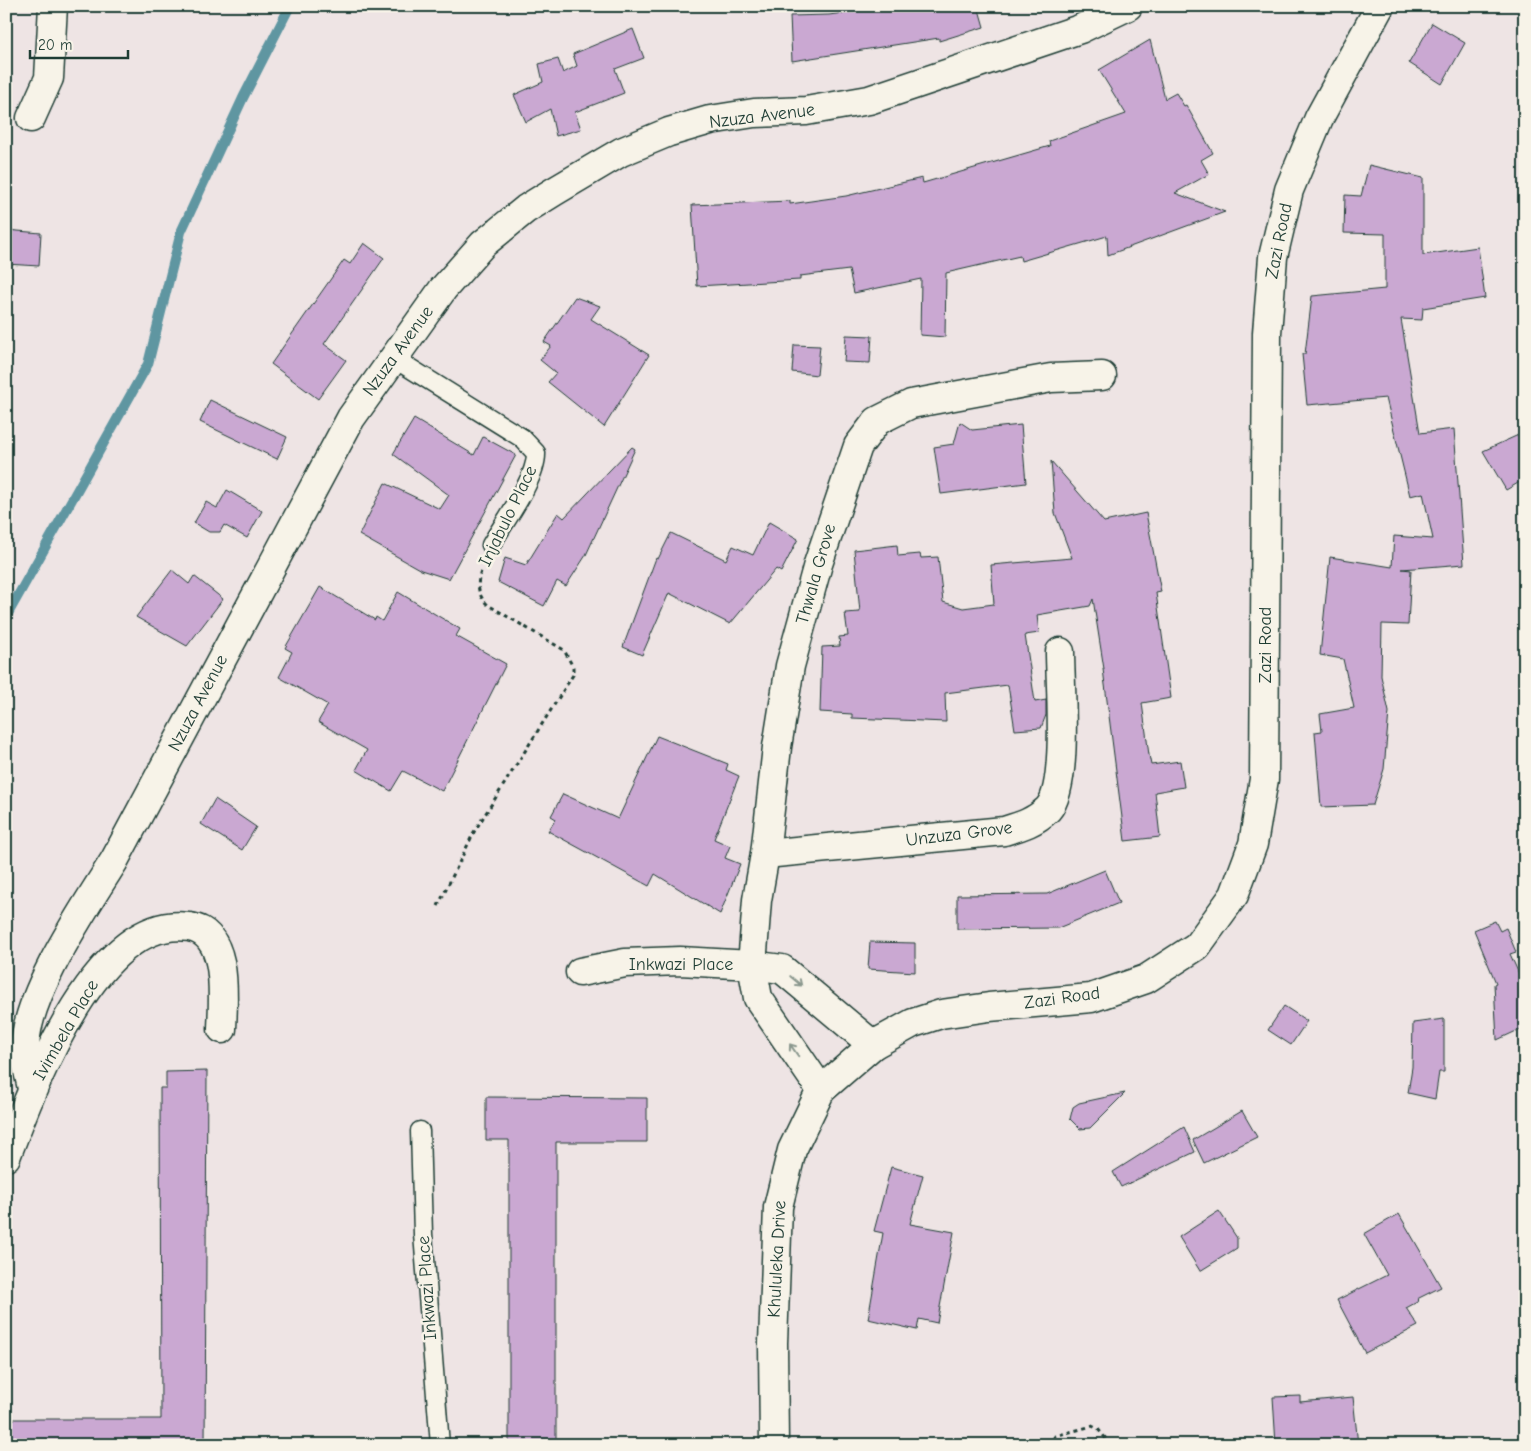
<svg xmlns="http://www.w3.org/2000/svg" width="1531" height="1451" font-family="'Comic Neue',sans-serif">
  <rect width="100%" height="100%" fill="#eee4e4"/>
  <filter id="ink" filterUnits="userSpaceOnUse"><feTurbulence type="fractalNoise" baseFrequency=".02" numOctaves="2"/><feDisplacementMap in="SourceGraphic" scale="10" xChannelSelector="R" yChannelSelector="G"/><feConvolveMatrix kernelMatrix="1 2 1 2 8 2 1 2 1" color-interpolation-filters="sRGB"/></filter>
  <g filter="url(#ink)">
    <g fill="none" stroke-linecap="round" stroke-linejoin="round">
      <polyline stroke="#5f96a1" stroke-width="10" points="6,617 148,364 181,232 243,98 290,6"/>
    </g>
    <g fill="#caa8d2" stroke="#1f3d34">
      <polygon points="896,6 978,6 984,27 939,41 939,38 792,61 790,16 829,15"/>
      <polygon points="1432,23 1465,43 1442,84 1409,63"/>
      <polygon points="633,29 644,58 615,69 624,93 575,112 581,129 556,136 550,109 526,122 514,95 543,82 539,64 558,59 563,73 577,66 573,54"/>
      <polygon points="1150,40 1165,99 1176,93 1184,106 1186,105 1213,153 1201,160 1209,174 1175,193 1225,212 1108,255 1107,236 1021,261 1020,256 946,273 945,337 920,335 921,279 854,293 849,270 800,276 800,280 697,286 692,205 790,201 790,204 846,196 922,178 923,183 1050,146 1049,141 1126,114 1099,70"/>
      <polygon points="1369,165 1423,178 1423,255 1478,247 1485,298 1423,308 1422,320 1401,319 1420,433 1454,429 1464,564 1402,569 1411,570 1408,625 1382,624 1381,676 1389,712 1384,769 1373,805 1321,807 1315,732 1322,731 1320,714 1354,708 1343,659 1320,655 1330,557 1392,567 1394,536 1433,539 1423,493 1410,496 1386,398 1307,405 1302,354 1305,354 1312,296 1385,289 1385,234 1344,233 1345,195 1361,196"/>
      <polygon points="6,230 41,233 39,266 6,264"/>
      <polygon points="364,243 384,258 324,344 346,360 318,399 271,364 344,260 350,264"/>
      <polygon points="575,297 600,306 591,319 649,355 604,427 548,382 556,373 540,360 551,346 544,342"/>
      <polygon points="846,335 872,336 870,363 844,362"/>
      <polygon points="794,345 820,346 817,375 792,372"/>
      <polygon points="210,400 287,437 277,459 200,422"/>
      <polygon points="414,419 474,455 483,437 516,455 449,579 421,570 359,535 385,483 440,509 449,495 393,454"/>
      <polygon points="960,422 972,430 1021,425 1026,483 941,494 934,447 954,444"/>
      <polygon points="1525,432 1525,479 1506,490 1483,451"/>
      <polygon points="632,447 635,449 586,555 566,586 557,581 544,606 498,582 505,558 526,565 558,513 564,518"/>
      <polygon points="1051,461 1104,522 1146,513 1161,592 1156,593 1171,698 1142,703 1149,755 1151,765 1180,761 1184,787 1155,792 1160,837 1125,841 1103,669 1104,669 1093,599 1090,606 1037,615 1039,633 1025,635 1035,702 1046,700 1046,715 1041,728 1015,730 1008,685 945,693 946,722 852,718 852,714 820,712 822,647 840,646 839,637 848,636 845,613 860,612 854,550 897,545 898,556 920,554 921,558 938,557 943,602 963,608 994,604 991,565 1072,558 1055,513"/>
      <polygon points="227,490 262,511 247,538 224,525 220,532 209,532 194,523 206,502 217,508"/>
      <polygon points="769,522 798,539 781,572 776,569 730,624 669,593 642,655 623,647 656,558 658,559 671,533 726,560 733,546 753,555"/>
      <polygon points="172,570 189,584 194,576 223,599 187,646 136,617"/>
      <polygon points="320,587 375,620 376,617 382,621 398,592 460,629 456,636 506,664 442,791 403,771 391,791 356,770 367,750 318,722 328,705 279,677 292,652 285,648"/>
      <polygon points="657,736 728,764 726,770 739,776 714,839 730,846 725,858 740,864 720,914 655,874 649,886 548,831 556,819 551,816 563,794 618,819"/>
      <polygon points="215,799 256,827 242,850 201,824"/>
      <polygon points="1105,870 1119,903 1058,928 957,929 957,895 1047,894"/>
      <polygon points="1495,921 1500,931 1506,928 1516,952 1510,954 1525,987 1525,1027 1497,1040 1494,984 1496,983 1474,930"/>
      <polygon points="870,942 915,943 915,972 868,969"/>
      <polygon points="1284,1006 1307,1021 1291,1045 1268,1030"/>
      <polygon points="1444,1019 1444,1072 1439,1072 1435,1099 1408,1093 1412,1067 1413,1023"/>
      <polygon points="207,1071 205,1445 6,1445 6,1419 161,1419 160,1088 166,1088 166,1072"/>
      <polygon points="1125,1093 1090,1128 1080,1129 1070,1119 1073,1107 1079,1103"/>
      <polygon points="486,1097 647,1098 647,1142 556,1142 556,1445 509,1445 509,1140 486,1140"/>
      <polygon points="1242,1111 1257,1137 1204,1163 1193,1140"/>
      <polygon points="1184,1127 1195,1152 1121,1187 1113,1172"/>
      <polygon points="891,1167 923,1175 910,1224 954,1232 937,1323 919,1319 917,1330 868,1319 883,1233 874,1231"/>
      <polygon points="1219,1211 1237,1238 1237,1248 1200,1271 1179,1237"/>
      <polygon points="1399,1214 1441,1287 1417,1299 1419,1301 1406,1308 1418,1326 1365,1353 1337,1300 1387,1275 1364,1234"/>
      <polygon points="1300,1396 1300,1402 1353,1397 1358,1445 1276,1445 1273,1397"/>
    </g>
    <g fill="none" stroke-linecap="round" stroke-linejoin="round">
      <g stroke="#1f3d34" stroke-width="21">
        <g id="service">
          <path d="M392 357 522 438 536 453C537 478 504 522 491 545"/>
          <polyline points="420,1131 423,1234 440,1445"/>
        </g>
      </g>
      <g stroke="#1f3d34" stroke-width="31">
        <g id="minor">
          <polyline points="31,118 49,78 53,6"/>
          <path d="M765 854 1004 831C1021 826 1035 822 1048 809 1069 786 1060 685 1060 652"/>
          <polyline points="580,972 625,963 680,961 752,965 782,969 873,1045"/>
          <path d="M32 1089C30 1077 25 1063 25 1051 23 998 86 906 114 861L351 418 443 289 483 244 526 209 555 191 621 152 669 132 710 120 754 113 806 111 869 100 1080 29 1128 6"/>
          <polyline points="821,1090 758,998 752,965 757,900 765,854 777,747 790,666 818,564 858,446 877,421 911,404 1051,378 1102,376"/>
          <path d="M6 1157C32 1089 96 913 189 927 230 932 223 999 222 1029"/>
        </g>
      </g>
      <g stroke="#1f3d34" stroke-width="31">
        <polyline id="tertiary" points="774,1445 773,1343 778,1207 792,1150 821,1090 873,1045 913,1023 941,1014 989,1007 1091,998 1146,979 1197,946 1234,895 1253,844 1264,779 1267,333 1273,257 1289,190 1319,118 1380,6"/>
      </g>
      <g stroke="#1f3d34" stroke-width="3" stroke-dasharray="4 4" stroke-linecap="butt">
        <path d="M438 906 474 832 573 675V667L564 650 488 605C477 595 476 583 482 569"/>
        <polyline points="1049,1445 1055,1436 1092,1426 1098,1429 1111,1445"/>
      </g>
      <use href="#service" stroke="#f7f3e8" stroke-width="18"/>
      <use href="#minor" stroke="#f7f3e8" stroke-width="28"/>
      <use href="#tertiary" stroke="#f7f3e8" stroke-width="28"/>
    </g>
    <defs><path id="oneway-shaft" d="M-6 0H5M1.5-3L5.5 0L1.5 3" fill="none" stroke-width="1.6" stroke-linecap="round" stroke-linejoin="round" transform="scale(1.25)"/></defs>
    <g stroke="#8b988e">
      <use href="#oneway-shaft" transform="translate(796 981) rotate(40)"/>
      <use href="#oneway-shaft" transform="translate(794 1050) rotate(-125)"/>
    </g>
  </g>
  <g text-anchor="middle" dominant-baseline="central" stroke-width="5" stroke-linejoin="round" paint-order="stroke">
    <g font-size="18" fill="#1f3d34" stroke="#f7f3e8">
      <text transform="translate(762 116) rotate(-7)">Nzuza Avenue</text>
      <text transform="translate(1279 241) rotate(-79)">Zazi Road</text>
      <text transform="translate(398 351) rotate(-54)">Nzuza Avenue</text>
      <text transform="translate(508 516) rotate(-64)">Injabulo Place</text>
      <text transform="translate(816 574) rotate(-74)">Thwala Grove</text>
      <text transform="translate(1265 645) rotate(-90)">Zazi Road</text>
      <text transform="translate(198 703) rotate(-62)">Nzuza Avenue</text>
      <text transform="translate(959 834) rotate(-7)">Unzuza Grove</text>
      <text x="681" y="964">Inkwazi Place</text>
      <text transform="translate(1062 998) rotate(-8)">Zazi Road</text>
      <text transform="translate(66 1030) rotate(-60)">Ivimbela Place</text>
      <text transform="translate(777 1259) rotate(-87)">Khululeka Drive</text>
      <text transform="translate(427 1288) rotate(-94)">Inkwazi Place</text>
    </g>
  </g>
  <rect width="1531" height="1451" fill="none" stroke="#f7f3e8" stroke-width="25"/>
  <rect x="12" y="12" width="1506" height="1426" fill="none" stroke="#1f3d34" stroke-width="2" filter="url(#ink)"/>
  <path d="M30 50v8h98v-8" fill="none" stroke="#1f3d34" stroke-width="2.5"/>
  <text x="38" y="50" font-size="15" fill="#1f3d34" stroke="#f7f3e8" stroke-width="4" paint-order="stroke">20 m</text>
</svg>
